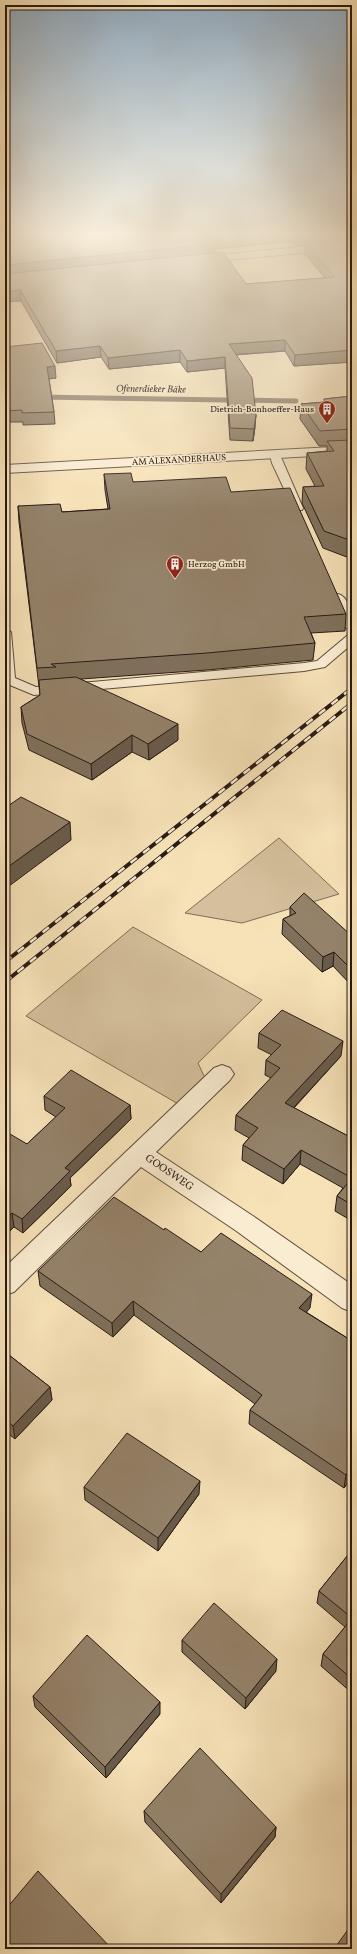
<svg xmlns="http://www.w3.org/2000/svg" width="357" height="1954" font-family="Vollkorn,serif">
  <rect width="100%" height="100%" fill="#f7e2b8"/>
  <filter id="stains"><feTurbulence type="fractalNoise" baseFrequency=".005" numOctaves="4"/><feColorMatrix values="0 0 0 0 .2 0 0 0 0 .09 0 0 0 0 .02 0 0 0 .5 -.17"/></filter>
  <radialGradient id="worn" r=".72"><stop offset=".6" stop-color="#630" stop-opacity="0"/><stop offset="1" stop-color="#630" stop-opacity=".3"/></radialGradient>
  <g fill="#d4c09c" stroke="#7e6d58">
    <polygon points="279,838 339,894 242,923 185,913"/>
    <polygon points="133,927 262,1000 198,1063 209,1087 187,1109 26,1016"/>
  </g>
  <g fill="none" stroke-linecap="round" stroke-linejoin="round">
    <polyline stroke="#7b6956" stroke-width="5" points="39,397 296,401"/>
    <g stroke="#5c4c3e" stroke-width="2">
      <g id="lane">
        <polygon points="275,452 280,455 303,508 302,510 294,510 293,508 272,463 270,455"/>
        <path d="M338 594C351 597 352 621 352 632L346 628 332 597Z"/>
        <polygon points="5,628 11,632 15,678 36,687 304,663 317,661 348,635 352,634 352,644 325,667 304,671 34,695 5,683"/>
      </g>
    </g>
    <g stroke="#5c4c3e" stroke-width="2">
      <g id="street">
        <polygon points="352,242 352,248 197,263 192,260 197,257"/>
        <polygon points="352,446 352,454 5,473 5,465"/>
        <polygon points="222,1065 230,1068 234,1074 230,1080 156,1152 253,1216 352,1285 352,1312 342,1308 235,1230 141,1167 14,1292 5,1295 5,1267 214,1068"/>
      </g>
    </g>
    <use href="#lane" fill="#faecd1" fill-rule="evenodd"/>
    <use href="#street" fill="#faecd1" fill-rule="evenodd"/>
    <g stroke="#291a15" stroke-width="4">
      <g id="rail">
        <polyline points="5,962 352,688"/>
        <polyline points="5,982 352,703"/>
      </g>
    </g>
    <use href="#rail" stroke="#faecd1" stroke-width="2.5" stroke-dasharray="8" stroke-linecap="butt"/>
  </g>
  <g fill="#7f705b" stroke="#291a15" fill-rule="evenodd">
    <path d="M5 236H352V362L294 366 285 351 236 355 255 427 253 441 230 440 225 368 187 372 180 362 109 369 101 357 57 363 21 301ZM293 241 297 246 305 245V254L325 278 246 284 215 253V249Z"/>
    <polygon points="5,347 56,378 49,379 54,412 55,424 23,425 23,422 5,422"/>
    <polygon points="352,396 352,559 323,548 302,503 303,487 315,486 306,469 307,453 327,451 327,446 319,446 300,419 301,404 324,402 324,399"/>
    <polygon points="104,474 133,482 231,492 346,614 345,631 311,633 315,643 313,660 207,670 81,679 178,740 149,760 132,752 92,780 29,750 22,723 21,707 40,695 19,522 18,506 62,512 108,509 105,490"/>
    <polygon points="290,907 352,936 352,986 333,966 322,972 282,934 283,919 290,916"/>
    <polygon points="259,1033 341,1056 294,1108 352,1138 352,1221 335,1211 337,1196 343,1188 300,1164 283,1184 242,1160 243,1145 249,1138 235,1130 236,1115 271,1078 265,1075 266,1060 272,1055 258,1048"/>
    <polygon points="44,1096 130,1105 131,1119 70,1178 71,1186 23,1233 14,1227 5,1236 5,1139 27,1144 56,1117 45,1110"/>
    <polygon points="164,1230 201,1252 310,1308 306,1312 352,1341 352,1477 344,1488 249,1424 250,1410 255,1404 134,1315 113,1337 40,1286 38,1271"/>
    <polygon points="5,1352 50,1387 52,1400 15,1439 5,1431"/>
    <polygon points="84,1487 199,1494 158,1551 85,1500"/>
    <polygon points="352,1550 352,1693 321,1666 323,1654 345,1627 317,1603 319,1591"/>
    <polygon points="182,1640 276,1671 245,1709 182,1652"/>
    <polygon points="33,1696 160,1714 106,1778 35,1707"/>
    <polygon points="144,1811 276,1827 275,1837 221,1903 145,1822"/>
  </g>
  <g fill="#685b4a" stroke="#291a15">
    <polygon points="236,236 293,236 293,241 215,249 215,254 5,275 5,265 210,239"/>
    <polygon points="298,236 352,236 352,241 305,244 305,245 297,246"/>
    <polygon points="20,290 21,301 5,302 5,292"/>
    <polygon points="285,340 285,351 229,355 229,344"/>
    <polygon points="100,346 101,357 57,363 56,351"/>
    <polygon points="180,350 180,362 109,369 108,358"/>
    <polygon points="352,350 352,362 294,366 295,355"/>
    <polygon points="225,357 225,368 187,372 187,361"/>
    <polygon points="55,366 56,378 47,379 47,367"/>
    <polygon points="256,415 255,427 253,441 254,429"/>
    <polygon points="178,724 178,740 149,760 148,744"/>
    <polygon points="132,735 132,752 92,780 91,764"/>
    <polygon points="70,822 71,840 5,889 5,869"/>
    <polygon points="334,952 333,966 322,972 323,957"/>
    <polygon points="343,1041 341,1056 284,1118 285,1103"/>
    <polygon points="130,1105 131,1119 70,1178 71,1186 23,1233 22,1219 65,1168"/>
    <polygon points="301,1150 300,1164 283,1184 284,1169"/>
    <polygon points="12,1213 14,1227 5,1236 5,1220"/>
    <polygon points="312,1294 310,1308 298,1322 299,1308"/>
    <polygon points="133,1301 134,1315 113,1337 112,1323"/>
    <polygon points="50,1387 52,1400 15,1439 13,1426"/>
    <polygon points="352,1467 352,1477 344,1488 346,1475"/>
    <polygon points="200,1481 199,1494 158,1551 158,1538"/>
    <polygon points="277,1659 276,1671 245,1709 246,1698"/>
    <polygon points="160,1702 160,1714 106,1778 105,1767"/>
    <polygon points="6,1775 9,1786 5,1790 5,1777"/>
    <polygon points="276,1827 275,1837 221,1903 221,1894"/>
  </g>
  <g fill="#94826a" stroke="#291a15">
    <polygon points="5,236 236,236 210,239 215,244 5,265"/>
    <polygon points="352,239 352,350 295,355 285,340 229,344 252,378 256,415 254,429 230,428 225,357 187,361 180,350 108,358 100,346 56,351 20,290 5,292 5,274 223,252 246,284 335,277 305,244"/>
    <polygon points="42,343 55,366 47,367 54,412 22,413 22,410 5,411 5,347"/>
    <polygon points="352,396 352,429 320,431 301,404 326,402 324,399"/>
    <polygon points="352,440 352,541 324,531 303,487 324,486 307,453 334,451 327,441"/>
    <polygon points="131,473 133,482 226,477 231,492 290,488 346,614 304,617 315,643 207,653 51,664 56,667 37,668 18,506 60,504 62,512 110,509 104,474"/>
    <polygon points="76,677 178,724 148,744 132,735 91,764 27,734 21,707 40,695 39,680"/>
    <polygon points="21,797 70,822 5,869 5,808"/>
    <polygon points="304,893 352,936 352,970 334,952 323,957 283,919 296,913 290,907"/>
    <polygon points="282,1010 343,1041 285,1103 352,1138 352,1205 337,1196 352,1178 301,1150 284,1169 243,1145 258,1128 236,1115 280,1068 266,1060 281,1045 259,1033"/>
    <polygon points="71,1070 130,1105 65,1168 70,1171 22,1219 12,1213 5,1220 5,1139 10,1134 27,1144 65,1108 44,1096"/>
    <polygon points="114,1197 164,1230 165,1228 201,1252 221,1233 312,1294 299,1308 352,1341 352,1467 346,1475 250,1410 262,1395 133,1301 112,1323 38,1271"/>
    <polygon points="5,1352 50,1387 13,1426 5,1419"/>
    <polygon points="127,1433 200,1481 158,1538 84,1487"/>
    <polygon points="352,1550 352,1679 323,1654 352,1618 319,1591"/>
    <polygon points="214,1603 277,1659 246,1698 182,1640"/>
    <polygon points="87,1635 160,1702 105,1767 33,1696"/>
    <polygon points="200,1748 276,1827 221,1894 144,1811"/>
    <polygon points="38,1871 112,1949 5,1949 5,1910"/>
    <polygon points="352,1924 352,1949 334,1949"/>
  </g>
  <linearGradient id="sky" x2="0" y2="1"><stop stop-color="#92abbf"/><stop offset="0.46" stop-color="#fbf2df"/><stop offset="1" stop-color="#fbf2df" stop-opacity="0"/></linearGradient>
  <rect width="357" height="510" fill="url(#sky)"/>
  <defs>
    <g id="building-pin" transform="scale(0.9)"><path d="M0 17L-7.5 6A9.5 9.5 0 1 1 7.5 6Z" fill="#8f2418" stroke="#faecd1"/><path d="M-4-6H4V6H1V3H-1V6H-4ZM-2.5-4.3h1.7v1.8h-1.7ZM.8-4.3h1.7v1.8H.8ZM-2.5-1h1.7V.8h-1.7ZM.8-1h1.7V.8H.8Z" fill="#fff"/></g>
  </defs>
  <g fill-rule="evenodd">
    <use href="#building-pin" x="327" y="409"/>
    <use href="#building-pin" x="175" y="564"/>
  </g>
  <g text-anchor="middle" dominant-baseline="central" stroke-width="3.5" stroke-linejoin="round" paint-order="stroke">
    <g font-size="9" fill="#291a15" stroke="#faecd1" text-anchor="end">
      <text x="314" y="409">Dietrich-Bonhoeffer-Haus</text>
      <text x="188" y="564" text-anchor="start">Herzog GmbH</text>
    </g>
    <g font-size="9" fill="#291a15" stroke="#faecd1">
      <text transform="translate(179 460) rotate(-3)">AM ALEXANDERHAUS</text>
    </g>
    <g font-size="10" font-style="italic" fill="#5f4f40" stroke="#faecd1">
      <text transform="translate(151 389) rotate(1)">Ofenerdieker Bäke</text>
    </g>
    <g font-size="11" fill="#291a15" stroke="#faecd1">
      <text transform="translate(169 1173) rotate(34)">GOOSWEG</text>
    </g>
  </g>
  <rect width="357" height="1954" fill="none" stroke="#f7e2b8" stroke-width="20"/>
  <rect x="6" y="6" width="345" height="1942" fill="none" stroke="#291a15" stroke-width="2"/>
  <rect x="10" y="10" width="337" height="1934" fill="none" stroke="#291a15"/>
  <rect width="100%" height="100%" filter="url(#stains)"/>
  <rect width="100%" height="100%" fill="url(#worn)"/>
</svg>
